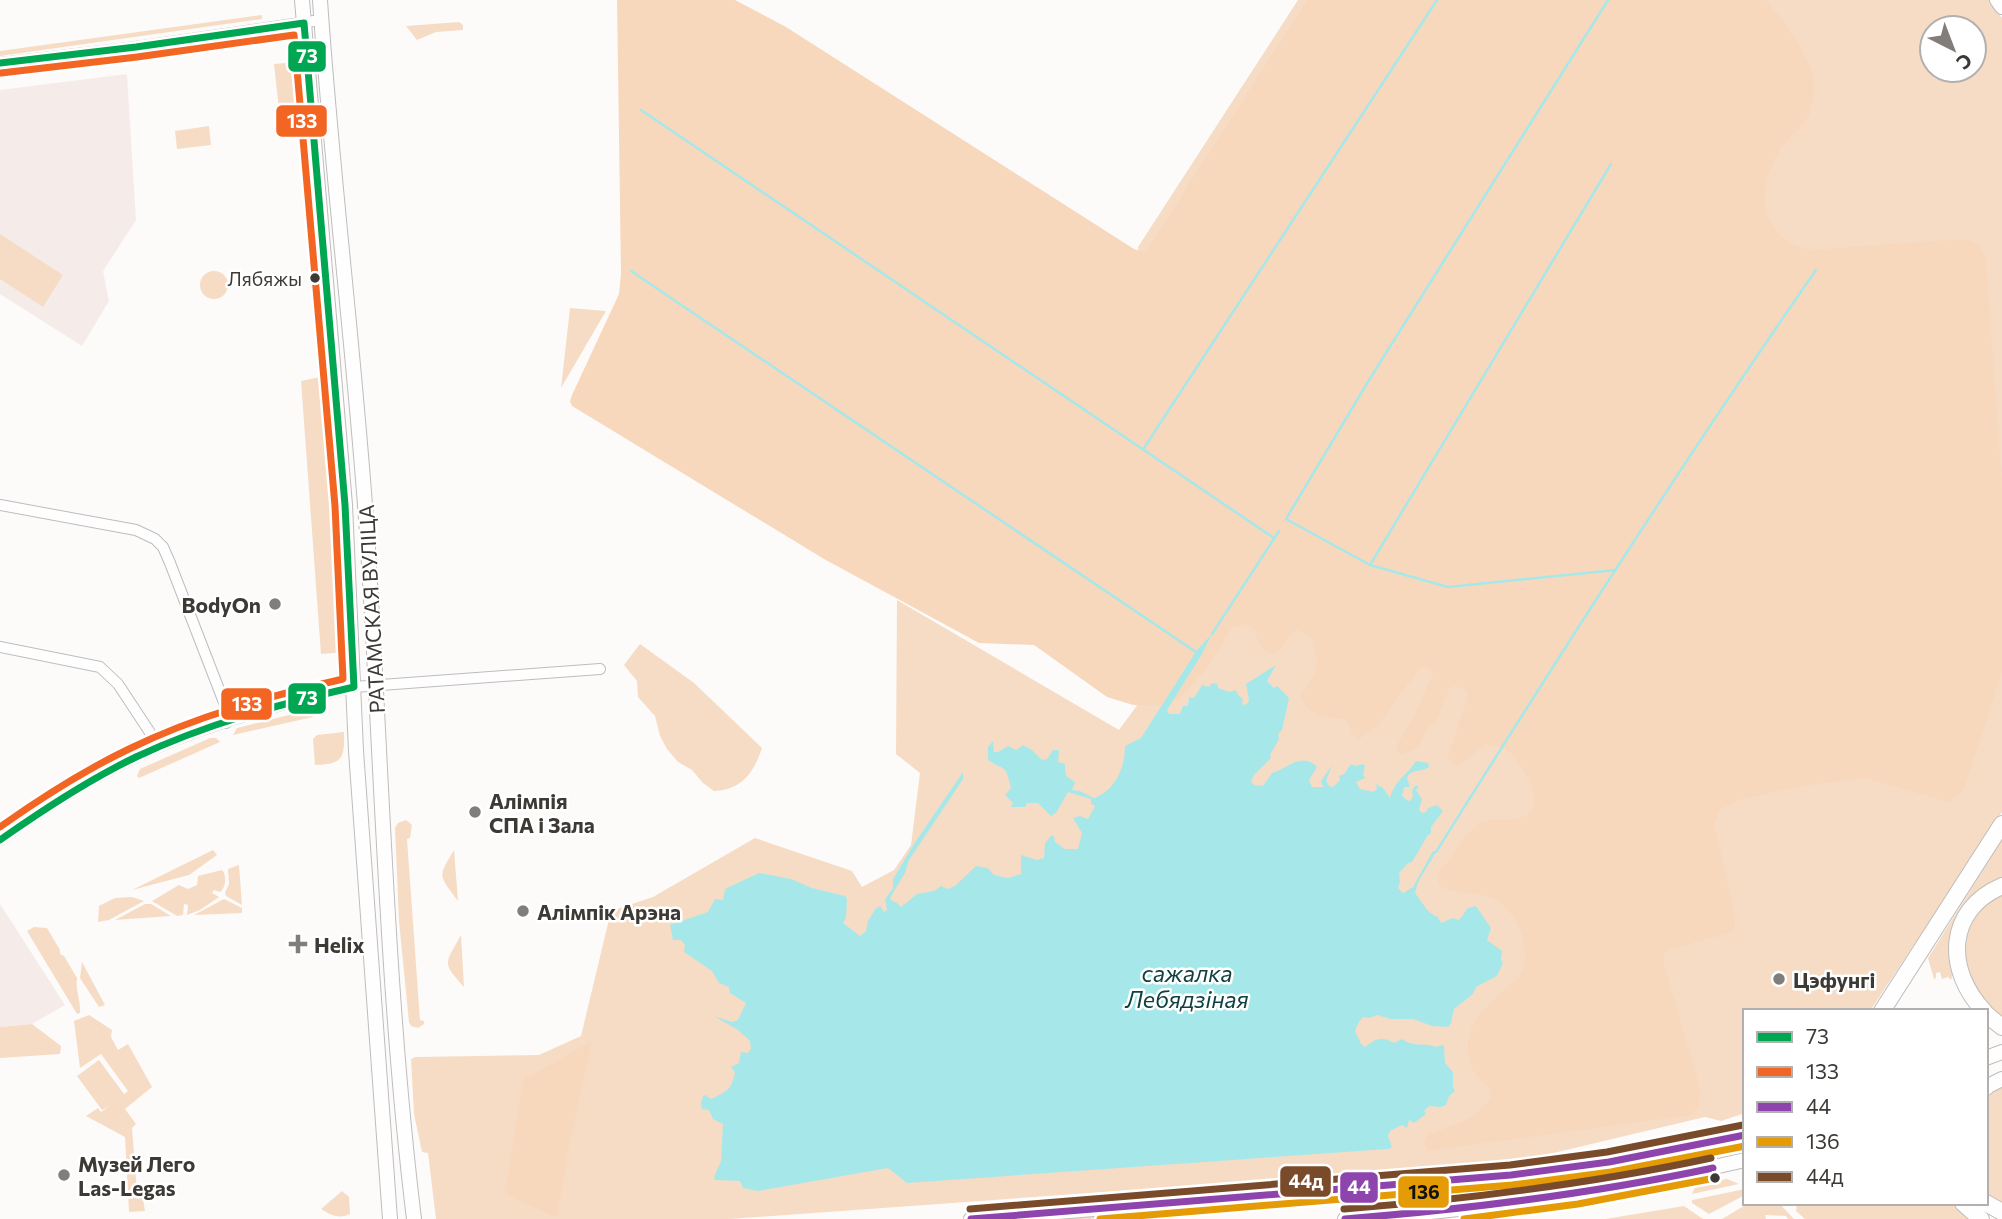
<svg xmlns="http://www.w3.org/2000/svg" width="2002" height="1219" font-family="Commissioner,sans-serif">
  <rect width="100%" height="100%" fill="#fcfbfa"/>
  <g fill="#f5ecea">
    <polygon points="127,74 136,220 103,271 109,301 82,346 0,294 0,90"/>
    <polygon points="0,904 65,1005 32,1024 0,1027"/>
  </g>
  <g fill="#f6dcc5" fill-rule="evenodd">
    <path d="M1298 0H1990L2002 18V812L1870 1011H1745V1113L1721 1121 1705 1117 1545 1155 1448 1167 730 1219H436L428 1153 422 1152 414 1114 411 1059 415 1057 539 1055 581 1036 611 911 653 897 755 838 852 871 862 887 894 870 911 845 920 773 896 754 897 600 1119 730 1266 529 1155 448 1138 247ZM1932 28H1974V70H1932Z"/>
    <polygon points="262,15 262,19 0,56 0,51"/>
    <polygon points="459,22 463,25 463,30 436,32 417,40 406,26"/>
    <polygon points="298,62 303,100 288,110 287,118 280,119 274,64"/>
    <polygon points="296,112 303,113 305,116 313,224 308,223 299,117 295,117"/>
    <polygon points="209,126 211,145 177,149 175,131"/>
    <polygon points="0,234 63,275 43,307 0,279"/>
    <circle cx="214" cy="285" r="14"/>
    <polygon points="570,308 606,311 561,388"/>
    <polygon points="320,377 323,379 345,652 321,654 301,381"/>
    <path d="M640 644 694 683 762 748C754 772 742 790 714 791L703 783 692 770 678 762 667 749 660 736 655 716 638 697 637 681 624 665Z"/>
    <polygon points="313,709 313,717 233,735 237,728"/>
    <path d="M344 732C345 759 342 764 315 765L313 739 317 735Z"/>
    <polygon points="210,738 216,738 220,742 139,778 137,776 140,769"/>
    <polygon points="406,820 412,825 410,838 407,839 420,1020 424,1021 424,1024 418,1028 411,1026 409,1022 399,921 395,828 398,823"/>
    <polygon points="2002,840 2002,880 1986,887 1950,954 1953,973 1951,980 1948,977 1942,979 1940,972 1936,973 1936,978 1934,979 1928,958"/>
    <polygon points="213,850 217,855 189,875 132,890"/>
    <path d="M454 850 458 901C439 875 437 878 454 850Z"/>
    <polygon points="239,865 242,905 226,896 225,893 229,884 228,869"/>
    <path d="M222 870C227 875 226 888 220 892L214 890 212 893 219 897 200 910 187 915 188 905 184 904 183 915 177 916 152 901 179 885 188 889 197 885 198 876Z"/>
    <path d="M2002 893V1016C1991 1007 1979 997 1972 984 1958 960 1962 923 1983 904 1988 900 1996 897 2002 893Z"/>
    <polygon points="132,897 144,901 109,920 98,922 99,906 115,898"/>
    <polygon points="224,899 242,908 242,913 194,915"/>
    <polygon points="145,904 151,904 171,916 115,920"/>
    <path d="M34 927 47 928 60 950V954L64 956 77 978C75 990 81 1000 80 1013L77 1014 27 931Z"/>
    <path d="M461 935 464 987C441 961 445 965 461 935Z"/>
    <polygon points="82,962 105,1005 99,1007 80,978"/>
    <polygon points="89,1015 112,1030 111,1037 118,1050 128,1044 152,1087 125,1109 136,1124 132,1128 137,1192 142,1192 145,1211 129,1212 125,1137 86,1116 98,1108 101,1112 109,1106 102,1110 77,1076 99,1060 124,1094 128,1091 101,1054 80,1068 74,1021"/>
    <polygon points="32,1024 61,1046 60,1054 0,1058 0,1027"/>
    <polygon points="2002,1084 2002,1208 1986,1199 1986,1094"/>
    <path d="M1745 1141V1146C1664 1164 1582 1180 1500 1190 1432 1199 1362 1202 1294 1207 1214 1213 1136 1219 1056 1219 1286 1203 1520 1197 1745 1141Z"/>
    <polygon points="1727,1179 1739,1184 1692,1194 1696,1185"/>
    <polygon points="1745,1189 1745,1195 1709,1214 1692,1203 1692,1200"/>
    <path d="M342 1191 349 1197 350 1214C339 1219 332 1216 321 1209Z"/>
    <polygon points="1749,1203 1779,1203 1794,1219 1788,1219 1786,1216 1765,1215 1766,1219 1722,1219"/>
    <polygon points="1797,1203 1957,1203 1974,1219 1805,1219 1796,1211"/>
    <polygon points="1684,1206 1703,1219 1605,1219"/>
  </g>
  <g fill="#f8d8bd">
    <path d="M617 0H735L786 27 1134 249 1143 252 1146 251 1307 0H1766C1781 17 1809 55 1813 77 1815 89 1813 109 1807 119 1801 128 1792 134 1785 143 1763 172 1752 219 1789 242 1795 246 1803 248 1809 250L1964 239C1975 242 1981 246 1986 257L2002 482V672L1965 786 1961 792 1948 802 1865 778 1802 786 1738 800 1720 810 1714 823 1735 915V929L1729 933 1668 950 1664 955V964L1700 1087 1699 1107 1692 1115 1427 1151 1424 1141 1428 1134C1453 1125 1473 1122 1491 1098 1492 1084 1480 1083 1474 1072 1453 1027 1489 1004 1519 977 1533 952 1520 914 1495 900 1478 890 1457 895 1441 887 1438 882 1437 877 1439 872 1442 865 1450 861 1453 854 1459 842 1472 825 1487 821 1501 817 1517 824 1529 813 1544 800 1520 760 1508 751 1503 747 1494 746 1487 744L1457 766 1447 758 1468 695 1466 690 1456 686 1449 689 1437 719 1429 727 1420 743 1415 749 1402 755 1397 751 1396 746 1413 719 1433 673 1428 668 1419 669 1377 727 1359 739 1352 734 1349 725 1343 719C1325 718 1309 715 1300 697 1317 670 1321 670 1312 639L1297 630C1290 635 1287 641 1282 647 1267 664 1257 641 1253 628L1245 624 1232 628 1205 670 1178 700 1156 706 1133 705 1107 697 1034 645 979 643 824 559 572 406 570 401 572 395 619 294 621 274Z"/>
    <polygon points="592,1041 568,1152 557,1218 505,1194 523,1080"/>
  </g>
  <path fill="#a6e8e9" d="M1212 634 1202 654 1167 710 1169 714H1180L1183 706H1188L1189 697 1194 698 1202 685 1209 687 1212 683 1217 684 1218 688 1230 692 1236 690 1238 695 1243 699 1242 704 1246 705 1249 700 1246 684 1276 665 1267 681 1274 688 1277 686 1289 698 1282 730 1278 734 1279 739 1270 755 1271 758 1254 775 1251 781 1254 785 1263 786 1272 773C1287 769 1302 751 1317 767L1309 780 1312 787H1323L1321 781 1332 765 1326 781 1329 786 1333 787 1340 780 1339 776 1344 774 1351 764 1356 766 1363 764 1365 766 1363 774 1365 778 1356 782 1360 789 1373 792 1377 789 1376 784 1383 788 1390 798C1396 778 1406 777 1416 761L1428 763 1429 767C1421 773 1411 768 1407 778L1410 787H1404L1402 796 1408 801 1411 800 1413 796 1412 790 1415 786H1419L1416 790 1422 799 1419 810 1422 813 1426 812 1428 808 1437 805 1443 811 1431 827V833L1428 835 1412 862 1408 863 1399 873 1400 882 1398 888 1403 893 1413 887 1433 851 1436 852 1418 882 1415 893C1422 901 1427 914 1438 917L1441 923 1452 918 1459 920 1468 908 1476 906 1491 928 1487 940 1502 951 1501 960 1503 963 1497 976 1476 987 1473 994 1454 1009 1451 1023 1448 1027 1432 1026 1413 1019H1391L1377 1015 1370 1018 1363 1017 1359 1022 1355 1031 1361 1044 1365 1047C1377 1038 1381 1036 1394 1043L1402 1039C1415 1048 1424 1042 1437 1047L1441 1045 1444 1046 1445 1063 1453 1072V1087L1455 1091 1449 1096 1446 1105 1441 1107 1429 1106 1424 1111 1426 1114 1414 1123 1409 1120 1407 1128 1402 1125 1390 1131 1388 1136 1392 1147 1388 1149 907 1183 888 1168 758 1191 743 1188 740 1181 715 1180 714 1177 721 1161 723 1124 713 1119 709 1110 702 1109 701 1103 703 1096 705 1095 711 1099C727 1092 732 1089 735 1072L731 1067 739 1063 741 1052 748 1053 751 1049 750 1041 738 1030 714 1016 732 1022 738 1020 746 1003 730 993 729 987 719 983 712 971 684 952 685 945 681 940H673L670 925 708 912 715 899 723 900 725 889 759 873 791 879 812 888 845 896 847 898 846 918 843 923 860 936 866 931 868 921 876 908 880 906 884 912 887 910 885 899 893 888V879L914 844 963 772V779L909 860 905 873 890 898 892 901 896 902 901 907 917 894 934 891 941 886 947 889 955 886 976 866 988 868 994 875 1008 878 1021 874V855L1037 860 1044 858 1045 843 1051 836H1054L1055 842 1065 849H1078L1082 833 1073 818 1080 816 1088 819 1095 806 1091 804V799L1068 792 1056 813 1051 816 1038 803H1027L1025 807H1011L1013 803 1005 795 1011 788C1005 762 1005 772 988 760V747L993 741 994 752H998L1008 746 1016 750 1023 745 1032 750 1042 760 1047 759 1053 750H1059L1058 762 1065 764C1065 778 1067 776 1075 782L1072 790 1080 791 1094 798C1116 790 1125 767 1125 746L1141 738 1197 650Z"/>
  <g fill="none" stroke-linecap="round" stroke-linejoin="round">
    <g stroke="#a6e8e9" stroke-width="2.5">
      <polyline points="1608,0 1369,380 1286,519 1370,565 1448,587 1616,570"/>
      <polyline points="641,110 1274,538"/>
      <polyline points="631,271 1196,652"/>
      <polyline points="1144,448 1437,0"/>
      <polyline points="1370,565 1611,164"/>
      <polyline points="1212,634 1279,531"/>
      <path d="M1436 852C1559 656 1684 460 1816 270"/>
    </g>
    <g stroke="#bfbdbb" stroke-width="12">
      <g id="minor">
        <polyline points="0,63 136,47 321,20"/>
        <polyline points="0,505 136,530 155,539 163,547 170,563 225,705 226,723"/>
        <polyline points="0,647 100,667 118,684 149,731 156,748"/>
        <path d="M0 840C49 805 100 772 156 748 218 721 288 702 354 687L600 669"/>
      </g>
    </g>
    <g stroke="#bfbdbb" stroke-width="16">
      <g id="major">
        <polyline points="302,0 345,505 356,751 390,1219"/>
        <path d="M320 0C332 178 355 355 367 533 382 762 386 990 414 1219"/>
        <polyline points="1997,0 2002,7"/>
        <polyline points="1986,1058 2002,1052"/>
        <polyline points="1986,1087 2002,1079"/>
        <polyline points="971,1219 1511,1175 1609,1162 1745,1135"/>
        <path d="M1345 1219C1482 1210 1612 1192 1745 1160"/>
      </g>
    </g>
    <g stroke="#bfbdbb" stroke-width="18">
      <g id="highway">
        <polyline points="1882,1011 2002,824"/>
        <path d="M1984 1011C1945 970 1946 910 2002 886"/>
        <polyline points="1986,1014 2002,1027"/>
        <polyline points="1986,1087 1986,1086"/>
        <polyline points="1963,1203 1981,1219"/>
        <polyline points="1986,1203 2002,1212"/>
      </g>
    </g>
    <use href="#minor" stroke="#fffefe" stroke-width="10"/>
    <use href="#major" stroke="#fffefe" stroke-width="14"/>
    <use href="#highway" stroke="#fffefe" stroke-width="16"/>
    <g stroke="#fff" stroke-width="12">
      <path id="bus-1" d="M0 63 136 47 304 23 345 505 354 687C280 704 206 724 136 757 88 780 44 809 0 840"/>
    </g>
    <g stroke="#fff" stroke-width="12">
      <path id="bus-2" d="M0 827C41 798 83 771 129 749 196 716 270 696 343 679L335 506 294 35 137 57 1 73"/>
    </g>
    <g stroke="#fff" stroke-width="12">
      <g id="bus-3">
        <polyline points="971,1219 1511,1175 1609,1162 1745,1135"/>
        <path d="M1345 1219C1469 1209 1591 1194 1713 1168"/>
      </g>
    </g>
    <g stroke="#fff" stroke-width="12">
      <g id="bus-4">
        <polyline points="1100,1219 1512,1185 1611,1172 1745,1146"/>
        <polyline points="1464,1219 1578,1204 1715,1178"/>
      </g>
    </g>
    <g stroke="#fff" stroke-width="12">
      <g id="bus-5">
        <polyline points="970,1209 1510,1165 1607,1152 1743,1125"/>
        <path d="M1344 1209C1468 1199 1590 1184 1711 1158"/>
      </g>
    </g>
    <use href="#bus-1" stroke="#00a651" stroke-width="7"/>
    <use href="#bus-2" stroke="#f26522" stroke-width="7"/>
    <use href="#bus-3" stroke="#8e44ad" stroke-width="7"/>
    <use href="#bus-4" stroke="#e49b05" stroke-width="7"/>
    <use href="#bus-5" stroke="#7a4b2a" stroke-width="7"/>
  </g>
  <g fill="#3d3935" stroke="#fff" stroke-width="2.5">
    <circle cx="315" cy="278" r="6"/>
    <circle cx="1715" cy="1178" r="6"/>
  </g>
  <g fill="#807d7a" stroke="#fff" stroke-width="2.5">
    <circle cx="275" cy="604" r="7"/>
    <circle cx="475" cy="812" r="7"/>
    <circle cx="523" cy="911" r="7"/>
    <path d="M294.5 933.5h7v7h7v7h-7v7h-7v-7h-7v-7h7z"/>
    <circle cx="1779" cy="979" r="7"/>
    <circle cx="64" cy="1175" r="7"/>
  </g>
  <g text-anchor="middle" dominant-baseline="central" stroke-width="5" stroke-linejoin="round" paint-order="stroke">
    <g font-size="19" fill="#3d3935" stroke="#fff" text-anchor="end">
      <text x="302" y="278">Лябяжы</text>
    </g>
    <g font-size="21" font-weight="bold" fill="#3d3935" stroke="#fff" text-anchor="start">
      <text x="261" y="604" text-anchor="end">BodyOn</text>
      <text x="489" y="800">Алімпія<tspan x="489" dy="24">СПА і Зала</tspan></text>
      <text x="537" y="911">Алімпік Арэна</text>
      <text x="314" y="944">Helix</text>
      <text x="1793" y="979">Цэфунгі</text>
      <text x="78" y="1163">Музей Лего<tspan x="78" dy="24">Las-Legas</tspan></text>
    </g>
    <g font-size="21" fill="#3d3935" stroke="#fff">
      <text transform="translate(371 609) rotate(-93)">РАТАМСКАЯ ВУЛІЦА</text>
    </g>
    <g font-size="23" font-style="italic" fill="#124041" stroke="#fff">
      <text x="1187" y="973">сажалка<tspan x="1187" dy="26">Лебядзіная</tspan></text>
    </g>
  </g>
  <g stroke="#fff" stroke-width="2.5">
    <rect x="287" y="40" width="40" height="33" rx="7" fill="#00a651"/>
    <rect x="275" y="104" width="53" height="34" rx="7" fill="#f26522"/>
    <rect x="287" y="682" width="40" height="33" rx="7" fill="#00a651"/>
    <rect x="220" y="687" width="53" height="34" rx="7" fill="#f26522"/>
    <rect x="1279" y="1165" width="53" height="33" rx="7" fill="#7a4b2a"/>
    <rect x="1339" y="1171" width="40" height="33" rx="7" fill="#8e44ad"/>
    <rect x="1397" y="1175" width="53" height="34" rx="7" fill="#e49b05"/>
  </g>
  <g font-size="19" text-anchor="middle" font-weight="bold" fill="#fff">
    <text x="307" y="63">73</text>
    <text x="302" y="128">133</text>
    <text x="307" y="705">73</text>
    <text x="247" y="711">133</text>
    <text x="1306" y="1188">44д</text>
    <text x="1359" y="1194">44</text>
  </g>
  <g font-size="19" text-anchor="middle" font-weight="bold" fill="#111">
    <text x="1424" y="1199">136</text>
  </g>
  <rect x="1743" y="1009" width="245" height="196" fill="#ffffff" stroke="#b1b0ae" stroke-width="2"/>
  <rect x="1757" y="1032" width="35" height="10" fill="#00a651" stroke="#b1b0ae" stroke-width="2"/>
  <text x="1806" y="1044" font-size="21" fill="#3d3935">73</text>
  <rect x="1757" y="1067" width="35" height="10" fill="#f26522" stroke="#b1b0ae" stroke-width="2"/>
  <text x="1806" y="1079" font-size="21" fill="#3d3935">133</text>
  <rect x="1757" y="1102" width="35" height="10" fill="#8e44ad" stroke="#b1b0ae" stroke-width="2"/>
  <text x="1806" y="1114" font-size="21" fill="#3d3935">44</text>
  <rect x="1757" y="1137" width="35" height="10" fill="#e49b05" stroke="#b1b0ae" stroke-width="2"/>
  <text x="1806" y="1149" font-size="21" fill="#3d3935">136</text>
  <rect x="1757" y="1172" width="35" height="10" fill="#7a4b2a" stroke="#b1b0ae" stroke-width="2"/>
  <text x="1806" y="1184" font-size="21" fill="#3d3935">44д</text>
  <g transform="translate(1953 49) rotate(138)"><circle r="33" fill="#ffffff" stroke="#b1b0ae" stroke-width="2"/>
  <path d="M0-5L12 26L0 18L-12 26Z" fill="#807d7a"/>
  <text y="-10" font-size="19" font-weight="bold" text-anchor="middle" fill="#3d3935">С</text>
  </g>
</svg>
